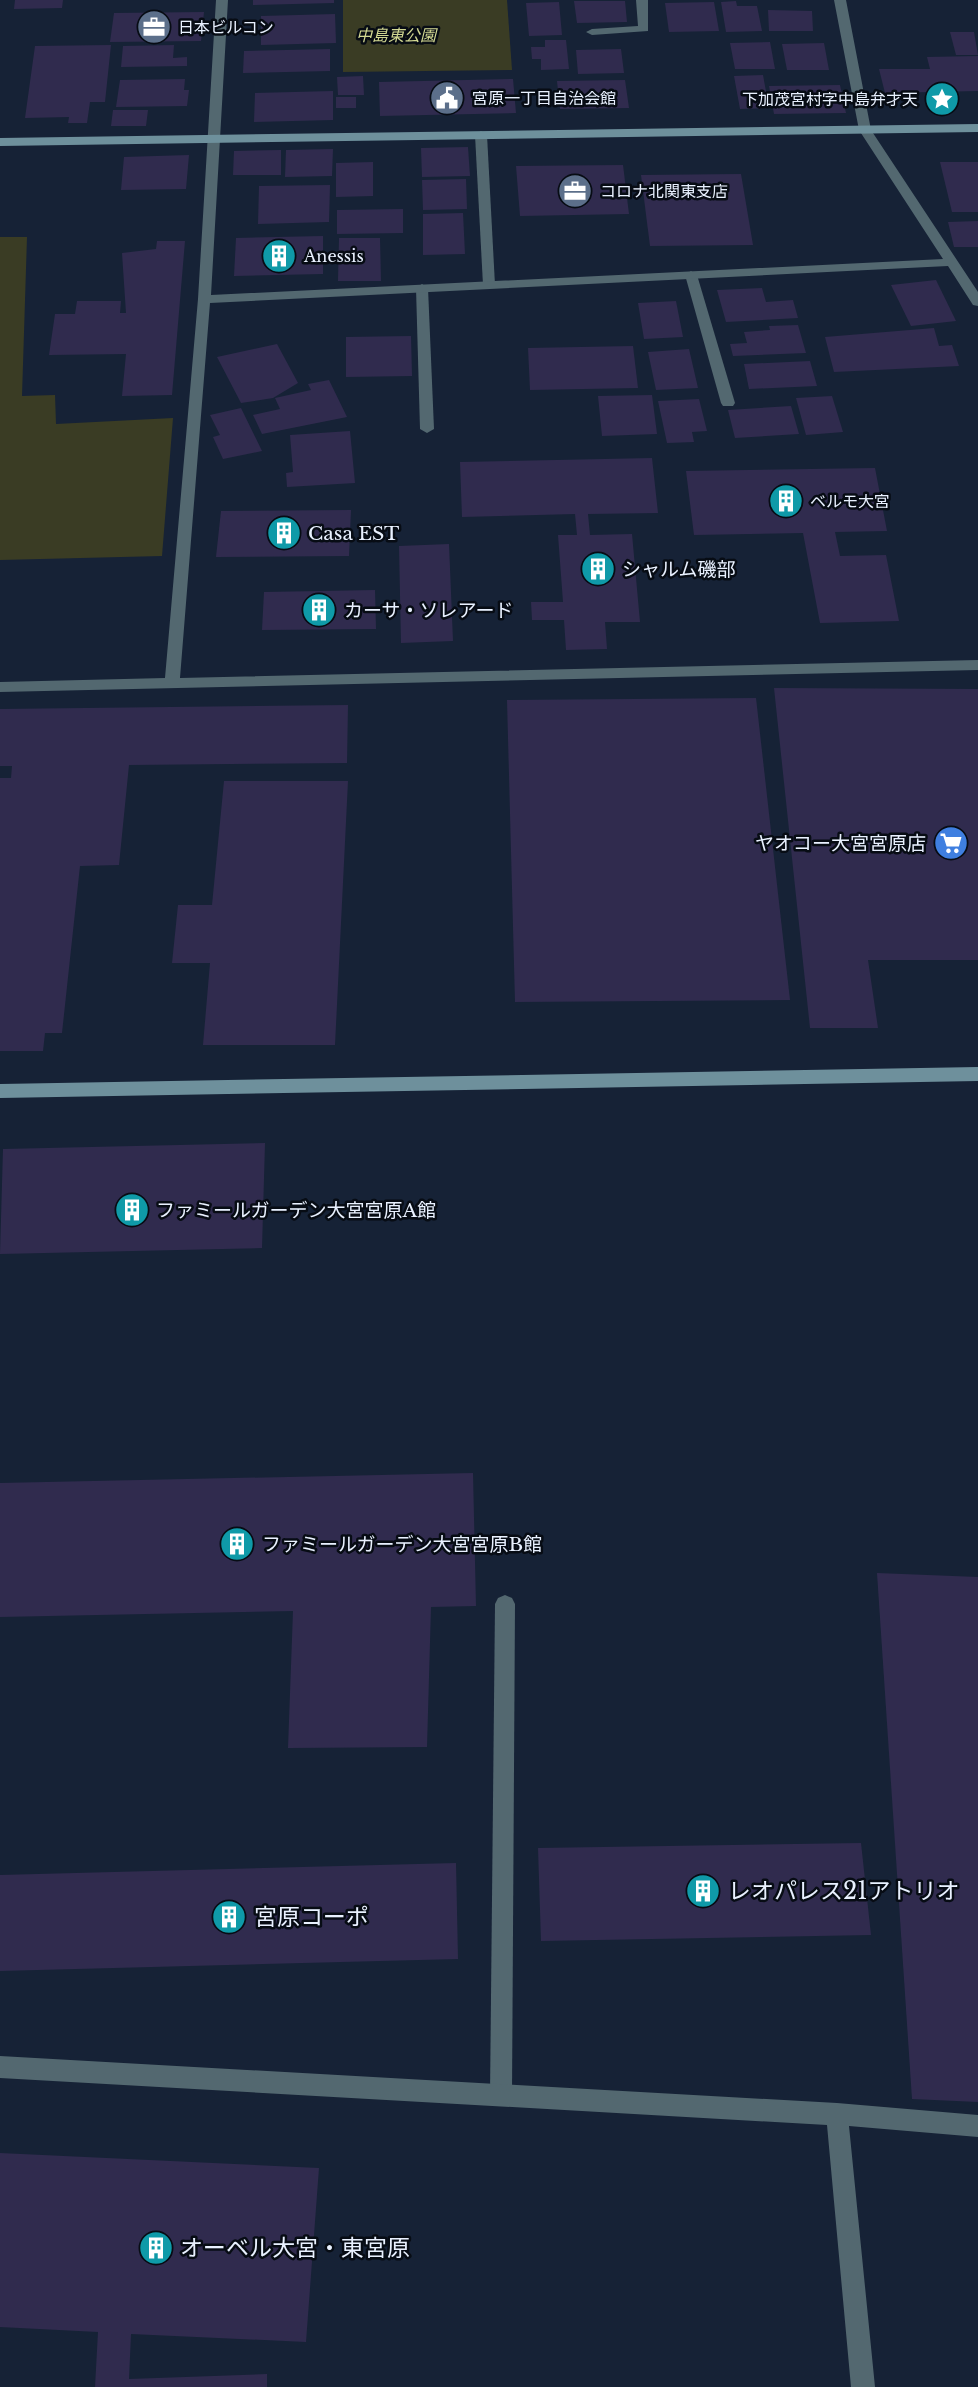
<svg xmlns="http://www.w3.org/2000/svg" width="978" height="2387" font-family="'Libre Baskerville','Noto Sans JP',serif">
  <rect width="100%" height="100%" fill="#162236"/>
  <g fill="#3a3c24">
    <polygon points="343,0 507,0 512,70 343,72"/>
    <polygon points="0,237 27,237 22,396 55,395 56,424 173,418 162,556 0,560"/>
  </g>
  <g fill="#302b4e">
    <polygon points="15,0 63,0 62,8 14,9"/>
    <polygon points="253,0 334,0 334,3 253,5"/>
    <polygon points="574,1 625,1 627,22 577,23"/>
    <polygon points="736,1 737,6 757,6 762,31 726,32 721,2"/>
    <polygon points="559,2 562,35 529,36 526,3"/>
    <polygon points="714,2 719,31 669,32 665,3"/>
    <polygon points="768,10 812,11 813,31 769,31"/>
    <polygon points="204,12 201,41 110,42 114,13"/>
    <polygon points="335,14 336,43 261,45 261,16"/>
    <polygon points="950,32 974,32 978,55 956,55"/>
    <polygon points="545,40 566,40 569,69 541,70 541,59 532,59 531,47 545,47"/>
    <polygon points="770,42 775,69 735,69 730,43"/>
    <polygon points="824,43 829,70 787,70 782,44"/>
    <polygon points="111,45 105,102 90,102 87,123 68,123 69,117 25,118 35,46"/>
    <polygon points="174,45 173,58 187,57 187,66 121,67 123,46"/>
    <polygon points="330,49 330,71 243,73 244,51"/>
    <polygon points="621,49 624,73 578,74 576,50"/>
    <polygon points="978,56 978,91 885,93 879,69 930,69 927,57"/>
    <polygon points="763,75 769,108 740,109 734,76"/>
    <polygon points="363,76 364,95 338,95 337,77"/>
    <polygon points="185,79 184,90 189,90 187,106 116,107 120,80"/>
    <polygon points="513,79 516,113 380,116 379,82"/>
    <polygon points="625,80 629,108 560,109 557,81"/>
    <polygon points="840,85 846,113 774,114 769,86"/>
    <polygon points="333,91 333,120 254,122 255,93"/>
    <rect x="336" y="97" width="20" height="11"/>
    <polygon points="113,110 148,110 146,126 111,126"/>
    <polygon points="468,147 470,176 422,177 421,148"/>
    <polygon points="333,149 332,176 285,177 286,150"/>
    <polygon points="281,150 281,175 233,175 234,151"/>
    <polygon points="189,155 186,189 121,190 124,157"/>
    <polygon points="373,162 373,196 336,197 336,163"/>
    <polygon points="940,162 978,162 978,212 952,212"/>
    <polygon points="623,165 629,214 520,216 516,166"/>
    <polygon points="741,174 753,245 650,246 641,175"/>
    <polygon points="466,179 467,209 423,210 422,180"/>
    <polygon points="330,185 329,222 258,224 259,186"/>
    <polygon points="403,209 403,233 337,234 337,210"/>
    <polygon points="463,213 465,254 423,255 423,214"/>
    <polygon points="978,221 978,247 954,247 948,222"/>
    <polygon points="323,236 323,274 234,276 236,238"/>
    <polygon points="339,238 380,238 381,281 338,281"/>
    <polygon points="157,241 185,241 172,395 122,396 126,354 49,355 55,314 75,314 77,301 121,301 120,313 126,313 122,253 156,249"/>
    <polygon points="936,280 956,321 911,326 891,285"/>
    <polygon points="762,288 766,302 793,300 798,318 726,322 717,290"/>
    <polygon points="676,301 683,337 644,339 638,303"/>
    <polygon points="798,325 806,353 733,356 730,344 747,343 744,332 770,330 769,326"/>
    <polygon points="934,328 939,346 952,345 959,366 834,372 825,337"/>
    <polygon points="411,336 412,376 346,377 346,337"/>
    <polygon points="277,344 298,383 273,398 241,403 217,357"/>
    <polygon points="633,346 638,388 530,390 528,348"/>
    <polygon points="689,349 698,388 656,390 648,352"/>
    <polygon points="810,361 817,386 749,389 744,364"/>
    <polygon points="329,380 347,417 262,434 253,415 280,409 275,398 311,390 308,384"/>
    <polygon points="652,395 657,434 602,436 598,396"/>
    <polygon points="832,396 843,432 806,435 796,398"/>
    <polygon points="699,399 707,431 692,432 694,442 667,443 658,401"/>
    <polygon points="791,406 799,434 735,438 728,410"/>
    <polygon points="241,408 262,451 223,459 213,437 220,435 210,415"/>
    <polygon points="350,431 355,483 287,487 286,473 293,472 290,435"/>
    <polygon points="652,458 658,513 588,514 590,535 632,534 640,622 605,622 607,649 566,650 564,620 532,620 531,602 563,602 558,535 577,535 575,514 462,517 460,462"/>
    <polygon points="875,468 887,531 835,532 840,556 886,555 899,621 820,623 803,533 694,535 686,471"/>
    <polygon points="351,510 349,556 216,557 221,511"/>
    <polygon points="449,544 453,641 401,643 399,546"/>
    <polygon points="375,590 376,629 262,630 264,592"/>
    <polygon points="774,688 978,689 978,960 868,960 878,1028 810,1028"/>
    <polygon points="756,698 790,1000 515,1002 507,700"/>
    <polygon points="348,705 347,763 129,765 119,865 80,866 62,1033 45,1033 43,1051 0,1051 0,778 11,778 12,766 0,766 0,709"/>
    <polygon points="224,781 348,781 335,1045 203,1045 210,963 172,963 178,905 212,905"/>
    <polygon points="265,1143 262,1248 0,1254 3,1149"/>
    <polygon points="473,1473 476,1606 431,1607 427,1747 288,1748 293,1611 0,1617 0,1483"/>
    <polygon points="877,1573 978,1577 978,2102 912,2099"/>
    <polygon points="861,1843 871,1935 541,1941 538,1848"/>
    <polygon points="456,1863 458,1959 0,1971 0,1875"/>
    <polygon points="0,2153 319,2168 306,2342 131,2334 129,2379 267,2374 267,2387 95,2387 98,2332 0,2327"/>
  </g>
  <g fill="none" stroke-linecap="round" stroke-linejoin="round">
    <g fill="#536870" fill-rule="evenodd">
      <polygon points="636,0 648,0 648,31 592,35 586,32 592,29 638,26"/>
      <polygon points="481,131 487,135 495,285 489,289 483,285 475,135"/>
      <polygon points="691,271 697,275 735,403 733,406 723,406 721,403 685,275"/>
      <polygon points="422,284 428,288 434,429 427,433 420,429 416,288"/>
      <polygon points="505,1595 512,1598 515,1604 512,2095 509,2103 501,2106 493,2103 490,2095 495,1604 498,1598"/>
    </g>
    <g fill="#536870" fill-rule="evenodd">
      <polygon points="216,0 228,0 211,295 943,259 859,130 834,0 846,0 871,130 978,292 978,306 973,305 948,266 210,303 180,678 978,660 978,670 0,692 0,682 165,678 198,299"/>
      <polygon points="0,2056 837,2103 978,2115 978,2137 849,2126 875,2387 851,2387 827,2125 0,2078"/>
    </g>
    <g fill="#6e909c" fill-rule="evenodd">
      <polygon points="978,124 978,132 0,146 0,138"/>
      <polygon points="978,1067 978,1081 0,1098 0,1084"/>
    </g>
  </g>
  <defs>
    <g id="office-disc" transform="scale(1.75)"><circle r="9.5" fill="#5c6f8a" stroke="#070c14"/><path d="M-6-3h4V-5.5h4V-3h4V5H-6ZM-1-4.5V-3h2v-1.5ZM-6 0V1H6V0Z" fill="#fff"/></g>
    <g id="civic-disc" transform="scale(1.75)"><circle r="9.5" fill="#5c6f8a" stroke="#070c14"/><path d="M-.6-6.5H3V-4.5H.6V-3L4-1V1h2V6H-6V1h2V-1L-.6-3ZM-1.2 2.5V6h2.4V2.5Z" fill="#fff"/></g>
    <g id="sight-disc" transform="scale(1.75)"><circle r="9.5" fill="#0f9aa8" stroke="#070c14"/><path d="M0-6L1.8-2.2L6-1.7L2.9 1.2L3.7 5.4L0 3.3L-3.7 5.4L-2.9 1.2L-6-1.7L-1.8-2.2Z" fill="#fff"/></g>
    <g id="building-disc" transform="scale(1.75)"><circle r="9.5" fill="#0f9aa8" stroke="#070c14"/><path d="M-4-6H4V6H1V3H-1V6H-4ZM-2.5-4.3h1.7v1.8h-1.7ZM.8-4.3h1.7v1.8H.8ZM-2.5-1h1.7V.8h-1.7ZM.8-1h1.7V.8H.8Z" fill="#fff"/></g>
    <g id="supermarket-disc" transform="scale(1.75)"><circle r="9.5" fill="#3f7fe0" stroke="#070c14"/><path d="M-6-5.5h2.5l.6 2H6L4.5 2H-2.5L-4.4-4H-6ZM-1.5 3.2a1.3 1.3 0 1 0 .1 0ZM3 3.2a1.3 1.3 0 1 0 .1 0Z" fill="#fff"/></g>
  </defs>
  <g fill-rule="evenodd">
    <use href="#office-disc" x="154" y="27"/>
    <use href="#civic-disc" x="447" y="98"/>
    <use href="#sight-disc" x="942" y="99"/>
    <use href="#office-disc" x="575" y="191"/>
    <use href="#building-disc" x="279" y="256"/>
    <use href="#building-disc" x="786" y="501"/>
    <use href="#building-disc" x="284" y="533"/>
    <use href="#building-disc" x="598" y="569"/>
    <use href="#building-disc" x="319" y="610"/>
    <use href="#supermarket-disc" x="951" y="843"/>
    <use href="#building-disc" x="132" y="1210"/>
    <use href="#building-disc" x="237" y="1544"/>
    <use href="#building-disc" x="703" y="1891"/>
    <use href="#building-disc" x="229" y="1917"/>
    <use href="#building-disc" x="156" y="2248"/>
  </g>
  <g text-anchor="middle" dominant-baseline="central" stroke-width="5" stroke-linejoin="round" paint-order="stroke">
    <g font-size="16" fill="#e9f1ff" stroke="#070c14" text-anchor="start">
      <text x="178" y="27">日本ビルコン</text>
      <text x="472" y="98">宮原一丁目自治会館</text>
      <text x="918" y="99" text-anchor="end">下加茂宮村字中島弁才天</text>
      <text x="600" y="191">コロナ北関東支店</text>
      <text x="304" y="256">Anessis</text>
      <text x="810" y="501">ベルモ大宮</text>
    </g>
    <g font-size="16" font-style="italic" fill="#d2d892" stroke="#070c14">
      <text x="396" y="35">中島東公園</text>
    </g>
    <g font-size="19" fill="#e9f1ff" stroke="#070c14" text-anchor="start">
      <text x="308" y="533">Casa EST</text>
      <text x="622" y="569">シャルム磯部</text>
      <text x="344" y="610">カーサ・ソレアード</text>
      <text x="926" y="843" text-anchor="end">ヤオコー大宮宮原店</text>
      <text x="156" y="1210">ファミールガーデン大宮宮原A館</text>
      <text x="262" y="1544">ファミールガーデン大宮宮原B館</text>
    </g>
    <g font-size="23" fill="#e9f1ff" stroke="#070c14" text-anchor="start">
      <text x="728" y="1891">レオパレス21アトリオ</text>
      <text x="254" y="1917">宮原コーポ</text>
      <text x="180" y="2248">オーベル大宮・東宮原</text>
    </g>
  </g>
</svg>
